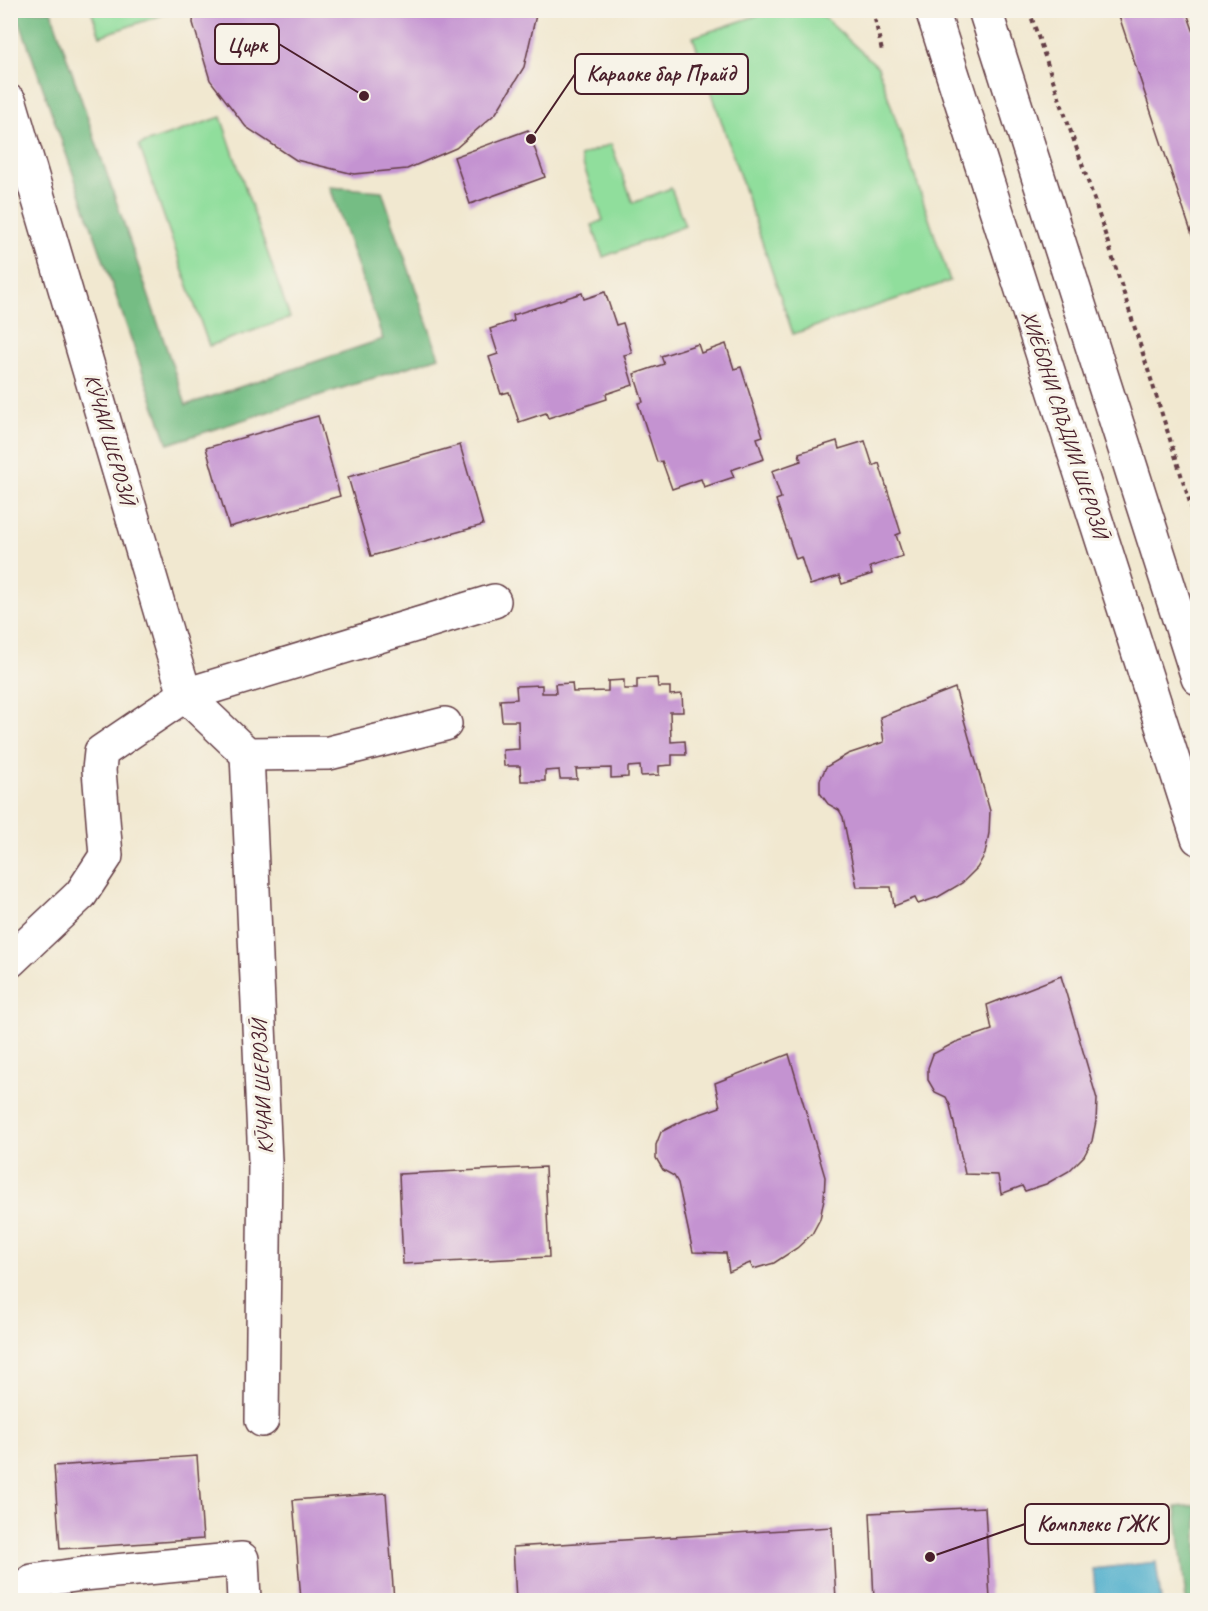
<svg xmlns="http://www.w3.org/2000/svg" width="1208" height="1611" font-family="Caveat,sans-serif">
  <rect width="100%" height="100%" fill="#f7f3e8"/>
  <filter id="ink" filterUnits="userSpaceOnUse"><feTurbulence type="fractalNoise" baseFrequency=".0167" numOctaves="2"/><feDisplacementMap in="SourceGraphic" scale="12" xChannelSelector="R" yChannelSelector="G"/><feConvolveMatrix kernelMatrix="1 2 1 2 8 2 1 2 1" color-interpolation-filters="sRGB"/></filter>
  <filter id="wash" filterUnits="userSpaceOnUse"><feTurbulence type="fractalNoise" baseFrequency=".008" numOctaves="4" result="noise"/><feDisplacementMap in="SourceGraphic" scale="24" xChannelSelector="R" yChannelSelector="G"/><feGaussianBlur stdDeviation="1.35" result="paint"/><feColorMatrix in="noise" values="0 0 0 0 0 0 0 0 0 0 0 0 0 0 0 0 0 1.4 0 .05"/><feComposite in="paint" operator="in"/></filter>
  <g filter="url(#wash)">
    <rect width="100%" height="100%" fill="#f1e8d0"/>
    <g fill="#90de9c" stroke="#6d7e64" stroke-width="1.5">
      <polygon points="91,10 174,10 174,11 100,36"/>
      <polygon points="771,11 817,11 878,67 950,281 793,334 693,37"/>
      <polygon points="221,117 290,318 209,346 139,145"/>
      <polygon points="611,144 633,203 671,188 685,226 603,257 592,225 603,220 580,156"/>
    </g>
    <g fill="#74bd84" stroke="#5f6e58" stroke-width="1.5">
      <polygon points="16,11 51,11 186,405 383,339 330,187 382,191 439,357 168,444"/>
      <polygon points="1197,1505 1197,1600 1186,1600 1176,1507"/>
    </g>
    <polygon fill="#4daecc" stroke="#4c667c" stroke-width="1.5" points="1156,1562 1161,1600 1096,1600 1093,1569"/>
    <g id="blocks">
      <g fill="#c493d1">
        <polygon points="194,10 536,10 536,15 524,67 496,113 456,148 407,169 354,174 296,160 246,127 210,80 193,23"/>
        <polygon points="1117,10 1186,10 1198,44 1198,253"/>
        <polygon points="528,130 545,177 470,204 454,157"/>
        <polygon points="605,292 616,325 623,323 632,353 624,355 633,385 606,394 607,399 548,418 546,413 519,422 509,392 501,394 489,357 498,354 490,329 514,321 513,315 582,293 584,299"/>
        <polygon points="698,344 701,353 726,344 734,369 741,367 763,436 757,438 764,459 731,470 734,477 704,487 701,479 672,489 662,461 657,462 638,403 643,402 634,374 664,364 661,356"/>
        <polygon points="318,416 340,496 229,527 206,448"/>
        <polygon points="837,441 839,449 865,441 873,466 879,463 901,533 896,535 903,556 870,567 872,574 842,584 839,576 810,585 801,557 796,559 776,500 781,498 772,471 801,461 799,453"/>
        <polygon points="460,445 483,525 371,556 348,477"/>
        <polygon points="657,678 658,687 670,687 670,695 682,694 683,712 670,712 671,742 685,741 686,755 672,755 672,765 659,766 659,775 641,776 640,766 628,767 628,777 611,778 611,768 576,769 577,779 560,779 559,770 545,771 545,781 521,781 520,766 504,766 503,750 519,749 518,721 502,721 500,700 517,699 516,686 542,685 542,693 556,693 555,684 572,683 573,692 608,691 608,681 624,680 624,689 637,689 637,679"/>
        <polygon points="955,688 990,811 989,833 985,854 977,868 962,883 938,897 918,904 915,898 894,906 891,887 857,887 843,817 839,810 828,804 820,793 820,780 826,767 848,754 884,742 880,717"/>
        <polygon points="1061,976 1097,1099 1096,1121 1092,1141 1084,1156 1069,1171 1046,1184 1025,1191 1022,1186 1001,1194 998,1175 965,1174 950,1105 946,1097 935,1092 928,1080 928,1068 933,1054 956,1042 992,1030 987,1005"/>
        <polygon points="789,1054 825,1177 824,1199 820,1219 812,1234 797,1248 774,1263 753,1269 750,1263 729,1272 726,1253 693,1252 678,1183 674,1176 663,1170 656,1158 656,1145 661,1132 684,1120 720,1107 715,1083"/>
        <polygon points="545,1167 549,1257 403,1264 399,1174"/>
        <polygon points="197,1456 203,1539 60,1549 54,1466"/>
        <polygon points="386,1493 394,1600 301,1600 293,1500"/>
        <polygon points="985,1507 990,1600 874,1600 870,1513"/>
        <polygon points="832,1527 836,1600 516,1600 513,1547"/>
      </g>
    </g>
  </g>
  <g filter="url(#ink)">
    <use href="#blocks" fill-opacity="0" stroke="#633d44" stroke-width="1.5"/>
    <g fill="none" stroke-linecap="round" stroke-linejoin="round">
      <g stroke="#633d44" stroke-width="36">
        <g id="minor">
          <polyline points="10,102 185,695 247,754 329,753 445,724"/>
          <polyline points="247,754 265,1161 262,1420"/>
          <polyline points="10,961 81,894 106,856 99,770 101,752 185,695 494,601"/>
          <polyline points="28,1600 32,1581 83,1574 242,1559 244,1600"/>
        </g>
      </g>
      <g stroke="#633d44" stroke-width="36">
        <g id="highway">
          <polyline points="932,10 1198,838"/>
          <polyline points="985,10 1198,678"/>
        </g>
      </g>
      <g stroke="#633d44" stroke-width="4" stroke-dasharray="4.5 4.5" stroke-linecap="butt">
        <polyline points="873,10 882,51"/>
        <polyline points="1029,10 1094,199 1198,528"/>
      </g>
      <use href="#minor" stroke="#fff" stroke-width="33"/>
      <use href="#highway" stroke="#fff" stroke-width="33"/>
    </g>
  </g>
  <g text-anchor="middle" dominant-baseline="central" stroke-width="6" stroke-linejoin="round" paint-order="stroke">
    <g font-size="21" fill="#4a1f2b" stroke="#f7f3e8">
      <text transform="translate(1065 424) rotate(72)">ХИЁБОНИ САЪДИИ ШЕРОЗӢ</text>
      <text transform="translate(110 439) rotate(74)">КӮЧАИ ШЕРОЗӢ</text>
      <text transform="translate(262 1087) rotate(-93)">КӮЧАИ ШЕРОЗӢ</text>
    </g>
  </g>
  <path fill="none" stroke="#4a1f2b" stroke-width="2" d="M364 96L279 44M531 139L575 74M930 1557L1025 1524"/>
  <g fill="#4a1f2b" stroke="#f7f3e8" stroke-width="2">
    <circle cx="364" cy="96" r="6"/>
    <circle cx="531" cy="139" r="6"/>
    <circle cx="930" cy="1557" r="6"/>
  </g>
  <g fill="#f7f3e8" stroke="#4a1f2b" stroke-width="2">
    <rect x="215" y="24" width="64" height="40" rx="6"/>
    <rect x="575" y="54" width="173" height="40" rx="6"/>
    <rect x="1025" y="1504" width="144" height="40" rx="6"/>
  </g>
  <g font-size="22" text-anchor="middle" font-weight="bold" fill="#4a1f2b">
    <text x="247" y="52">Цирк</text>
    <text x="661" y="81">Караоке бар Прайд</text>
    <text x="1097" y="1531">Комплекс ГЖК</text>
  </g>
  <rect width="1208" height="1611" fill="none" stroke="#f7f3e8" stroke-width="36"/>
</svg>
